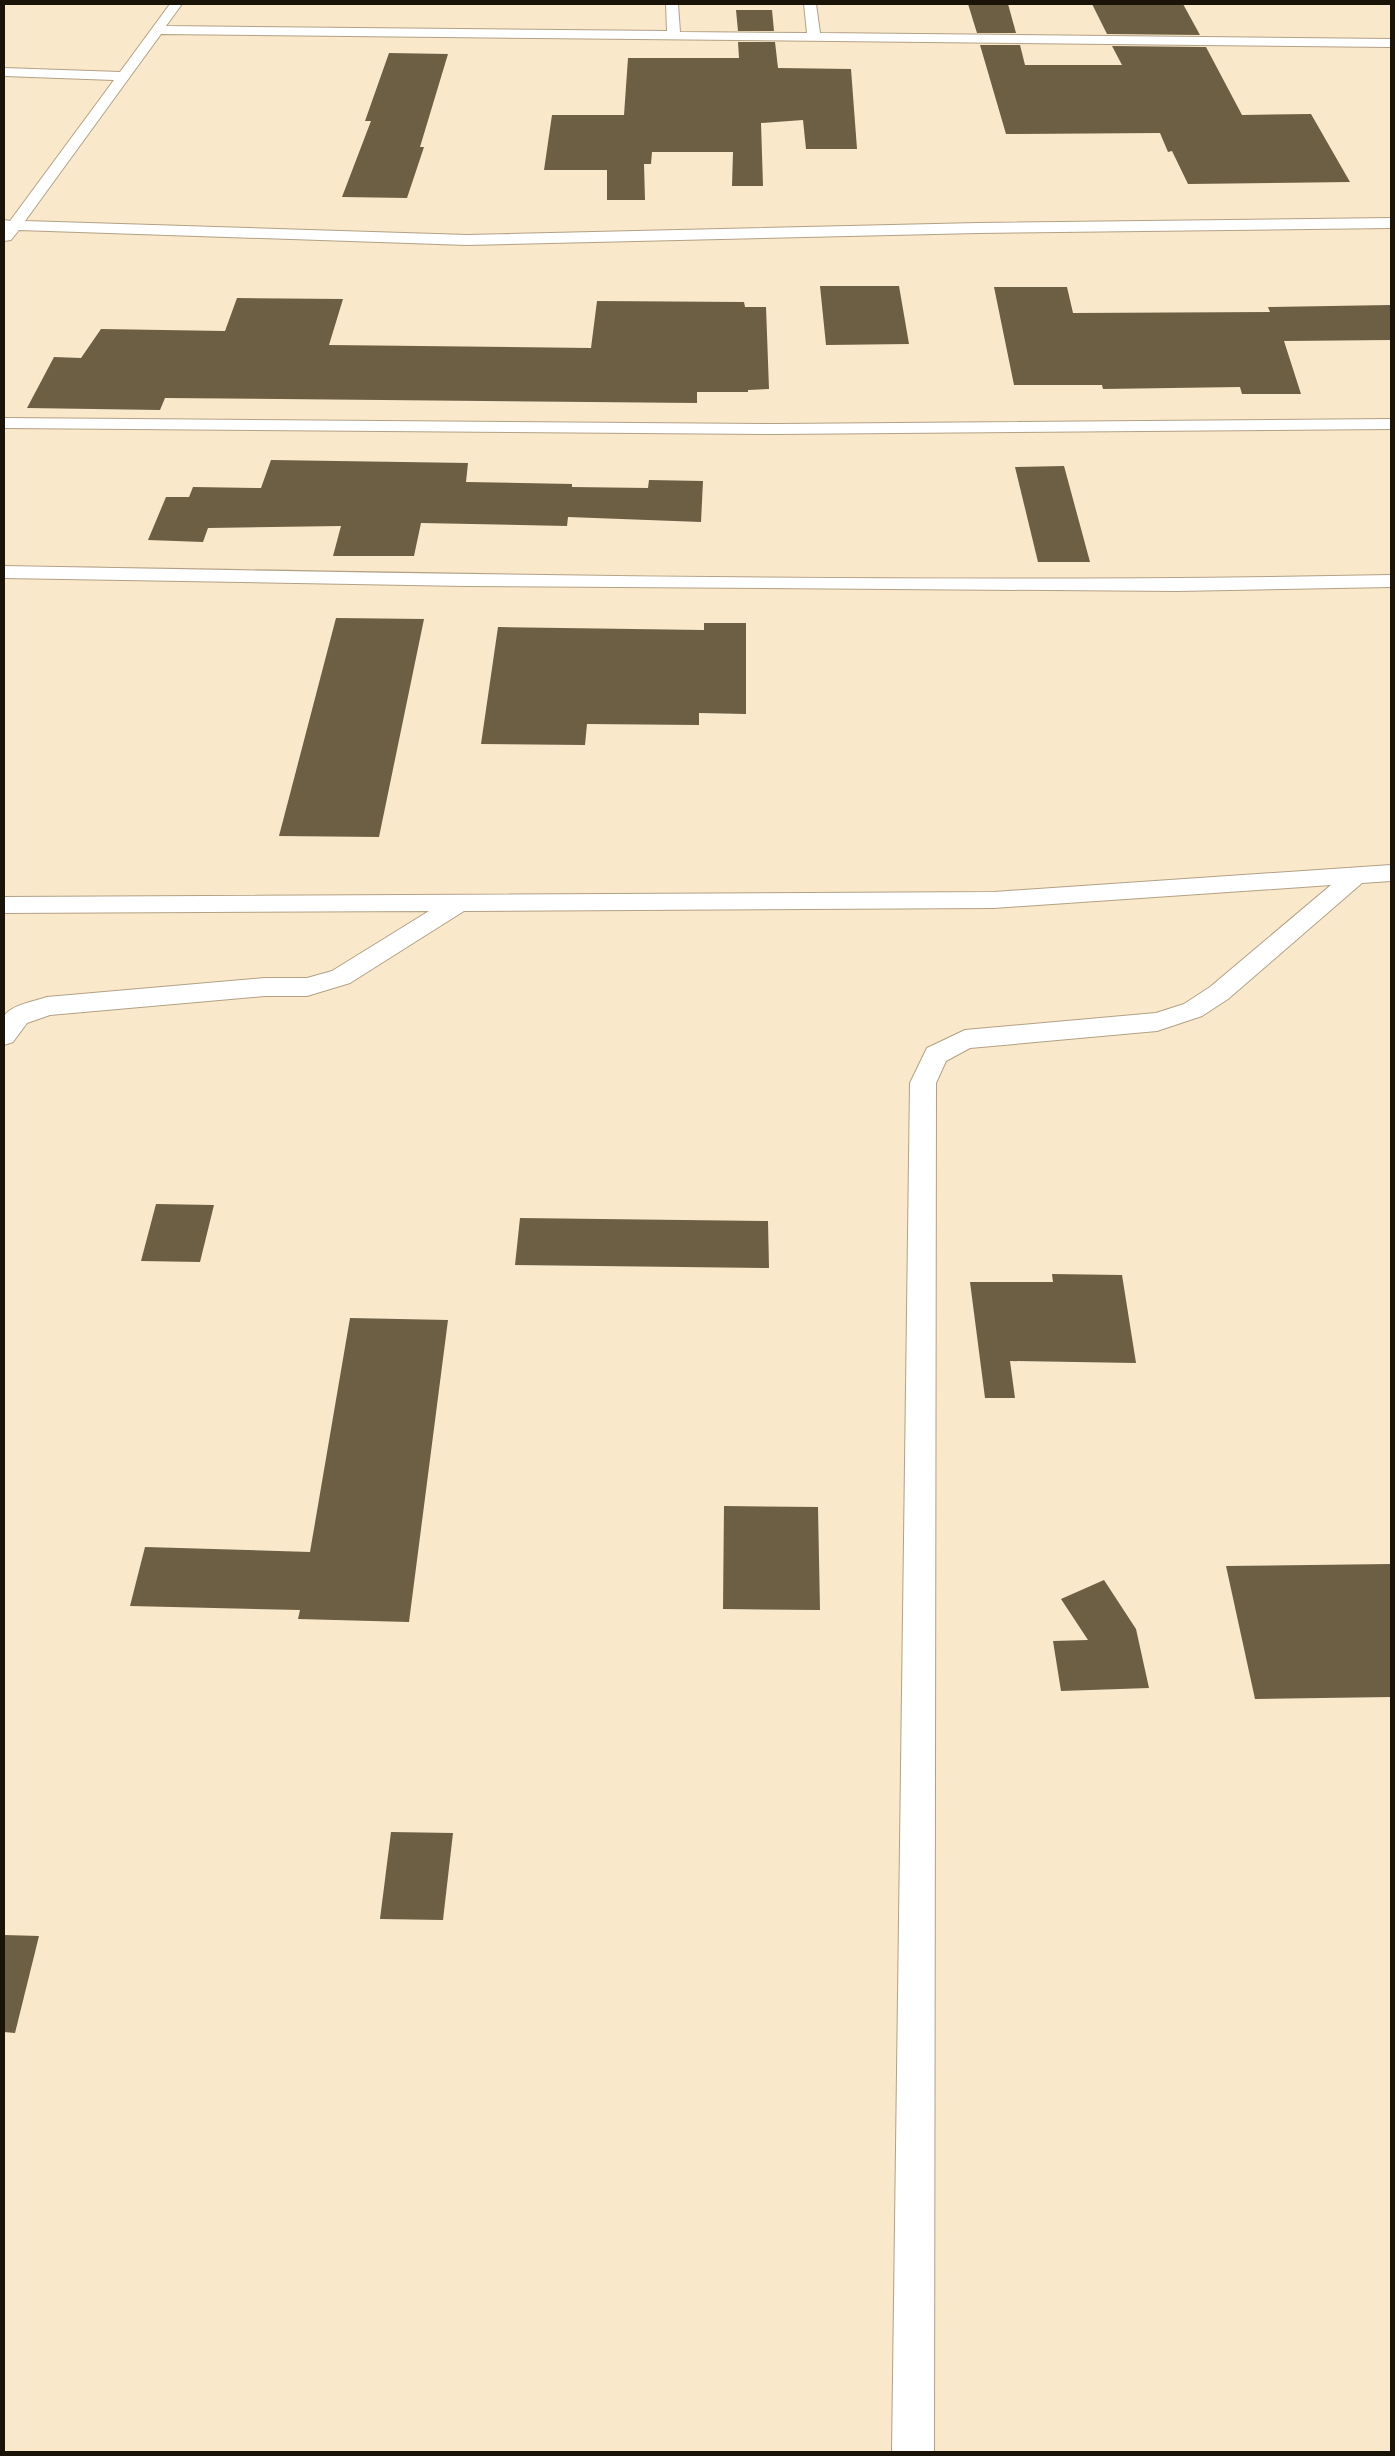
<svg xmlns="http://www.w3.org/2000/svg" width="1395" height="2456" font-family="'IBM Plex Sans',sans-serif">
  <rect width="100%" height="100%" fill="#f9e8ca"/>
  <g fill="#6d5f44">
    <polygon points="968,4 1008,4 1016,33 977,33"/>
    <polygon points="1092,4 1183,4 1200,35 1107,34"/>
    <polygon points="736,10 772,10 774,31 738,31"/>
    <polygon points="738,42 775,42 778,68 851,69 857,149 806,149 803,120 761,123 763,186 732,186 733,152 652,152 651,164 644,164 645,200 607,200 607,170 544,170 552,115 624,115 628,58 739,58"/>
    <polygon points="980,45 1020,45 1025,65 1122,65 1112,46 1206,47 1242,115 1311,114 1350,182 1188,184 1172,151 1168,152 1160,133 1006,134"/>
    <polygon points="389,53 448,54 420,147 424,147 407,198 342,197 371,121 365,121"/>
    <polygon points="820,286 899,286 909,344 826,345"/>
    <polygon points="994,287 1067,287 1073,313 1270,312 1268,307 1391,305 1391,340 1284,341 1301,394 1242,394 1240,387 1103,389 1102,385 1014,385"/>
    <polygon points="237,298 343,299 329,345 591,348 597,301 744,302 745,307 766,307 769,389 748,390 748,392 697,392 697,403 165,398 160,410 27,408 54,357 81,358 101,329 225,331"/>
    <polygon points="271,460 468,463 466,482 572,484 572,487 648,488 649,480 703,481 701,522 568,517 567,526 421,523 414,556 333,556 341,526 208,528 203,542 148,540 166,497 189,497 193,487 261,488"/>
    <polygon points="1064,466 1090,562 1038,562 1015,467"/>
    <polygon points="336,618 424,619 379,837 279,836"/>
    <polygon points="704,623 746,623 746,714 699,713 699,725 587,724 585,745 481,744 498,627 704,630"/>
    <polygon points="156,1204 214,1205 200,1262 141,1261"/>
    <polygon points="520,1218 768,1221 769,1268 515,1265"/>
    <polygon points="1052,1274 1122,1275 1136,1363 1010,1361 1015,1398 985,1398 970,1282 1053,1282"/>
    <polygon points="350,1318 448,1320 409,1622 298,1619 300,1610 130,1606 145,1547 310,1552"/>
    <polygon points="724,1506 818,1507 820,1610 723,1609"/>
    <polygon points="1391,1564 1391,1697 1255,1699 1226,1566"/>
    <polygon points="1104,1580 1136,1629 1149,1688 1061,1691 1053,1641 1088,1640 1061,1599"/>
    <polygon points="391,1832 453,1833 443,1920 380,1919"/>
    <polygon points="4,1935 39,1936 15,2033 4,2032"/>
  </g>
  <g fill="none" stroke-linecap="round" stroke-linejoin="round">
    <g stroke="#b2a185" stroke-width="2">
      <g id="minor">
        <polygon points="170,4 182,4 166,26 667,31 666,4 678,4 680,32 807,33 804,4 816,4 820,33 1391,39 1391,47 161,34 25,221 467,235 978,223 1391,218 1391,228 978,233 467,245 19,230 11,240 4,241 4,220 10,221 114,80 4,76 4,68 120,72"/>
        <polygon points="4,418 778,424 1391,419 1391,429 778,434 4,428"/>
        <path d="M4 566C466 574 929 584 1391 575V587L1177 591 465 586 4 578Z"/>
        <path d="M1391 865V881L1362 883 1228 999 1202 1016 1157 1031 970 1048 946 1061 936 1083 934 2452H892L910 1083 927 1048 965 1030 1156 1013 1184 1004 1210 987 1331 885 994 908 464 911 350 983 307 996H265L50 1015 27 1023 13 1042 4 1045C4 1038 1 1024 4 1017 9 1005 36 1001 47 997L265 978H307L332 971 429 911 4 913V897L994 892Z"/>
      </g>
    </g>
    <use href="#minor" fill="#fff" fill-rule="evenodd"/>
  </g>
  <rect width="1395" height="2456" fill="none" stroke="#191308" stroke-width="10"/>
</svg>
